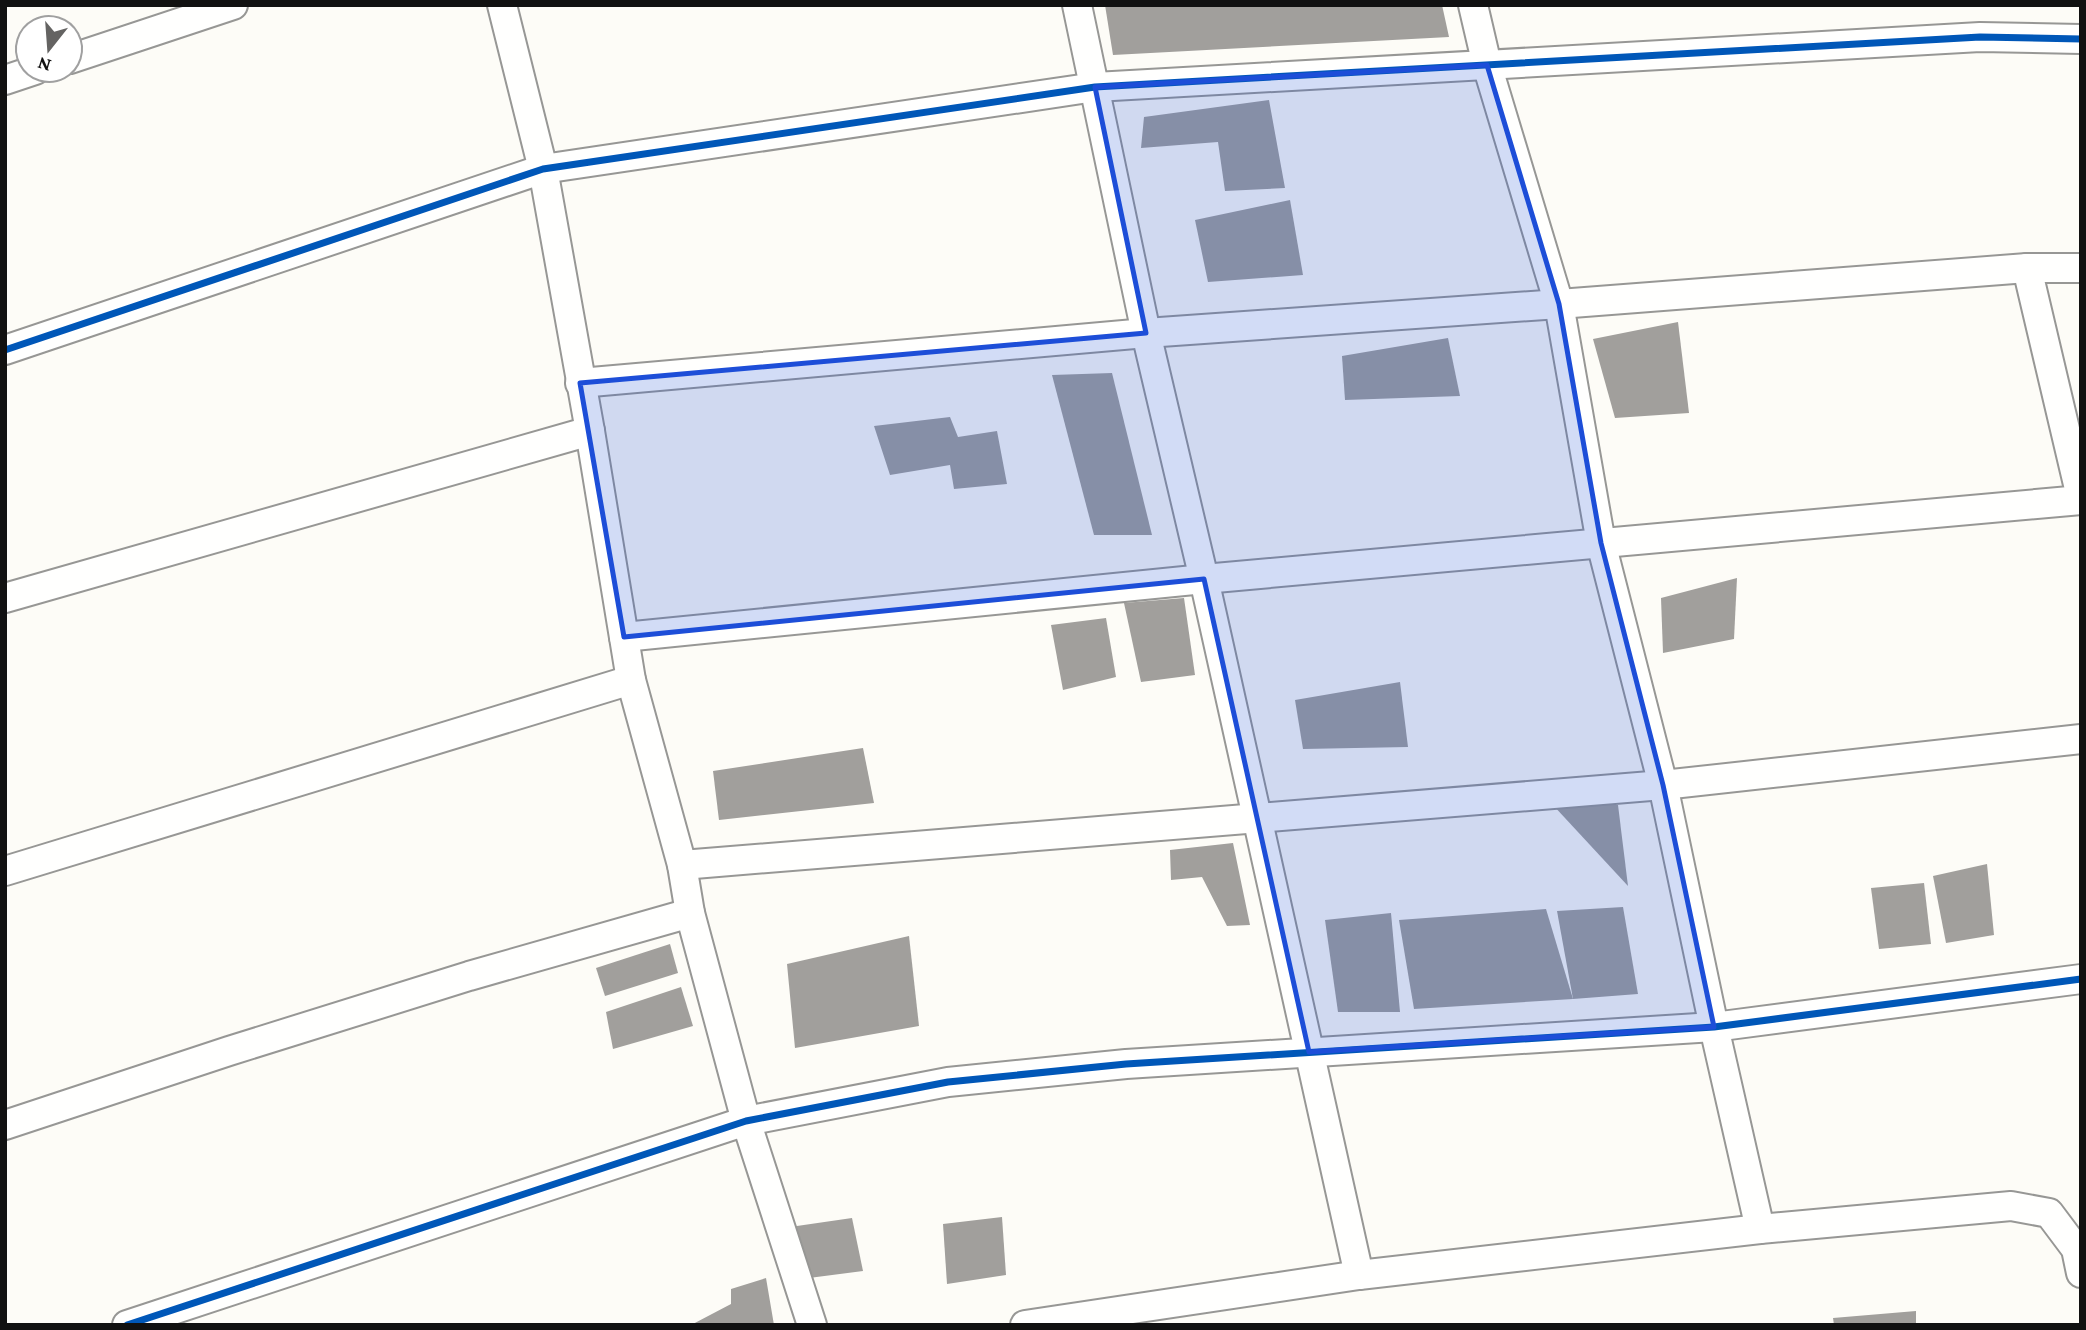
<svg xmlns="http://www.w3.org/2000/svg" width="2086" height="1330" font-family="'Crimson Pro',serif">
  <rect width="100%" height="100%" fill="#fdfcf7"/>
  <g fill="#a19f9c">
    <polygon points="1105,5 1442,5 1449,37 1113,55"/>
    <polygon points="1269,100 1285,188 1225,191 1218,142 1141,148 1144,117"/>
    <polygon points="1290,200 1303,275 1208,282 1195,220"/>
    <polygon points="1678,322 1689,413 1615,418 1593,339"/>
    <polygon points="1448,338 1460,396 1345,400 1342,356"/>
    <polygon points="1112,373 1152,535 1094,535 1052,375"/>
    <polygon points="950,417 958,437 997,431 1007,484 954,489 950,465 890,475 874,426"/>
    <polygon points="1737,578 1734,639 1663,653 1661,598"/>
    <polygon points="1184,598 1195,675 1141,682 1124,603"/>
    <polygon points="1106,618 1116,677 1063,690 1051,625"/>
    <polygon points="1400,682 1408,747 1303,749 1295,700"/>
    <polygon points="863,748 874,803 719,820 713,771"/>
    <polygon points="1552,804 1618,805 1628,886"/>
    <polygon points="1233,843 1250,925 1227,926 1202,877 1171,880 1170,850"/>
    <polygon points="1987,864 1994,935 1946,943 1933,876"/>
    <polygon points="1924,883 1931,944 1879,949 1871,888"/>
    <polygon points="1623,907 1638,994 1573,999 1557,911"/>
    <polygon points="1546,909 1573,999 1414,1009 1399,920"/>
    <polygon points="1391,913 1400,1012 1338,1012 1325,920"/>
    <polygon points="909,936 919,1026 795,1048 787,964"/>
    <polygon points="670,944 678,973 605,996 596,968"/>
    <polygon points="681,987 693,1026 613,1049 606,1012"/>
    <polygon points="1002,1217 1006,1275 947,1284 943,1224"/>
    <polygon points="852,1218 863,1271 809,1278 790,1227"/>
    <polygon points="766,1278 774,1325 691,1325 731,1304 731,1289"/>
    <polygon points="1916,1311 1916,1325 1834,1325 1833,1318"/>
  </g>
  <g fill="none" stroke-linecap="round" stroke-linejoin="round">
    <g stroke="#979795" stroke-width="32">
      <g id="street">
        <polyline points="502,5 543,169 590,431 631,680 682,865 690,913 746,1121 812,1325"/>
        <polyline points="1077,5 1146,333 1204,579 1359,1275"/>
        <polyline points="1473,5 1487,65 1559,304 1601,543 1663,785 1714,1027 1760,1229"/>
        <polyline points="70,59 233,5"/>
        <polyline points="5,80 35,70"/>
        <polyline points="2027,268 2081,497"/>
        <polyline points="5,350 543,169 1095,87 1980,37 2081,39"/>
        <polyline points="580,383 1146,333 1559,304 2027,268 2081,268"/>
        <polyline points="5,598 590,431"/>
        <polyline points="624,637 1204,579 2081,500"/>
        <polyline points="682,865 1663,785 2081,739"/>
        <polyline points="5,871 631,680"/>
        <polyline points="5,1125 229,1051 469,976 690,913"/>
        <polyline points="127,1325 746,1121 948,1082 1126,1064 1714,1027 2081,979"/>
        <polyline points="1025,1325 1359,1275 1760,1229 2011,1206 2049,1213 2076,1249 2081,1273"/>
      </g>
    </g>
    <use href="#street" stroke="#fffffe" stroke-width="28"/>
    <g stroke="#fff" stroke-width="11">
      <g id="cycleway">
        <polyline points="5,350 543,169 1095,87 1980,37 2081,39"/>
        <polyline points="127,1325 746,1121 948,1082 1126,1064 1714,1027 2081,979"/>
      </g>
    </g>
    <use href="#cycleway" stroke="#0057b8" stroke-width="7"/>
  </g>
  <path fill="#1d4ed8" fill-opacity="0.2" stroke="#1d4ed8" stroke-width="5" stroke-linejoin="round" d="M1487 65 1559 304 1601 543 1663 785 1714 1027 1309 1052 1204 579 624 637 580 383 1146 333 1095 87Z"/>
  <rect width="2086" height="1330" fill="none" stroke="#111111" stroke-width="14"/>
  <g transform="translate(49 49) rotate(197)"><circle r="33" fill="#ffffff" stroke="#a0a0a0" stroke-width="2"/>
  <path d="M0-5L12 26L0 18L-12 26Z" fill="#646362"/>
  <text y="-10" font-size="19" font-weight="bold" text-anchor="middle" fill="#111111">N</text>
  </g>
</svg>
